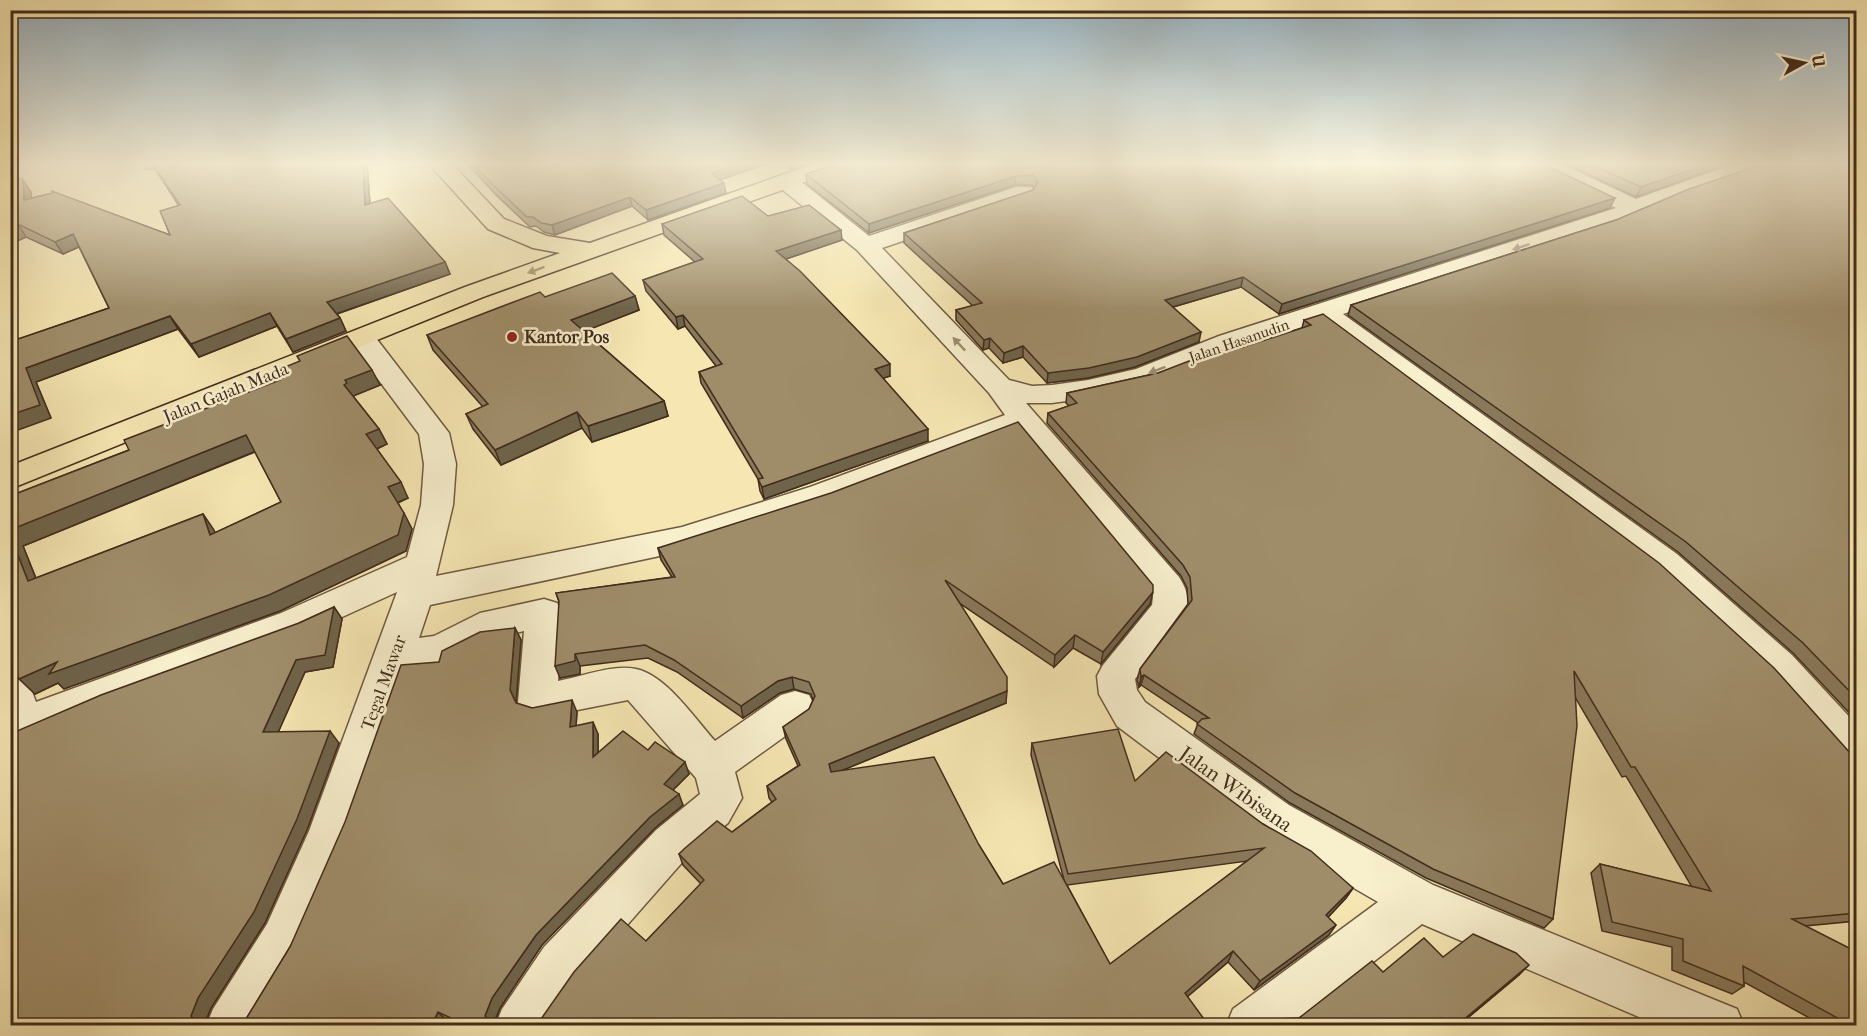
<svg xmlns="http://www.w3.org/2000/svg" width="1867" height="1036" font-family="'IM FELL French Canon',serif">
  <rect width="100%" height="100%" fill="#f5e6b2"/>
  <filter id="stains"><feTurbulence type="fractalNoise" baseFrequency=".00333" numOctaves="4"/><feColorMatrix values="0 0 0 0 .2 0 0 0 0 .09 0 0 0 0 .02 0 0 0 .5 -.17"/></filter>
  <radialGradient id="worn" r=".72"><stop offset=".6" stop-color="#630" stop-opacity="0"/><stop offset="1" stop-color="#630" stop-opacity=".3"/></radialGradient>
  <g fill="none" stroke-linecap="round" stroke-linejoin="round">
    <g stroke="#6f5a42" stroke-width="3">
      <path id="minor" d="M1533 164H1561L1636 199 1734 164H1765L1762 169 1683 196 1610 227 1343 314 1677 554 1792 655 1856 724V768L1842 763 1766 677 1653 572 1320 322 1239 348 1155 381 1088 398 1052 403H1026L1179 577C1186 588 1189 596 1187 609L1135 679 1137 690 1145 702 1289 805 1433 885 1737 1009 1744 1026H1660L1422 924 1291 1026H1226L1233 1009 1378 902 1259 833 1117 726 1099 694 1097 676 1103 665 1152 605 1153 597 1018 432 832 503 683 551 430 605 419 638 434 636 480 613 544 599 557 603 562 613 558 681C581 677 613 664 636 669 666 675 695 719 715 741L781 695 795 691 809 695 815 707 809 719 735 772 742 798 728 823 686 858 578 981 548 1026H495L502 1009 544 947 656 830 700 794 696 778 628 700 537 718 523 713 518 702 524 631 490 639 454 660 408 670 352 832 299 956 258 1026H206L213 1009 267 924 309 831 397 592 307 633 112 705 10 749V666L24 670 36 702 281 613 407 557 421 505 424 464 419 434 348 339 352 333 362 331 372 333 449 433 456 464 453 505 436 576 682 527 810 487 1005 415 989 393 857 250 778 186 775 181 778 176H794L869 236 1016 187H1032L1035 192 1032 197 882 248 1009 380 1032 386 1052 385 1088 380 1136 369 1219 336 1616 208 1536 169Z"/>
    </g>
    <g stroke="#422c1c" stroke-width="3">
      <polygon id="highway" points="429,164 452,164 504,219 547,236 590,243 813,164 844,164 841,169 483,297 10,489 10,466 465,287 560,253 533,248 488,229"/>
    </g>
    <use href="#minor" fill="#f8efcd" fill-rule="evenodd"/>
    <use href="#highway" fill="#f5e6b2" fill-rule="evenodd"/>
  </g>
  <g fill="#89795b" stroke="#422c1c" stroke-width="1.5" fill-rule="evenodd">
    <polygon points="143,164 367,164 370,204 445,262 450,274 337,314 340,318 346,331 293,352 277,326 199,357 178,329 36,382 51,418 16,335 19,339 109,308 79,247 63,254 26,237 10,244 10,175 31,192 31,198 53,193 170,235 179,206 155,169 146,170"/>
    <polygon points="468,164 765,164 720,180 726,193 648,220 632,206 555,235 544,232 536,226 530,227 495,194"/>
    <polygon points="785,164 807,164 791,169"/>
    <polygon points="836,164 1610,208 1279,314 1241,287 1173,307 1199,342 1135,367 1088,378 1047,383 1023,357 1003,363 989,348 983,350 956,320 956,310 973,306 904,243 904,233 1033,190 1034,188 1032,185 1015,185 869,233 807,184 806,174"/>
    <polygon points="1566,164 1728,164 1636,197"/>
    <polygon points="1857,164 1857,721 1793,653 1678,552 1348,315 1351,305 1616,220"/>
    <polygon points="768,216 842,240 786,259 890,376 883,378 928,441 764,499 760,491 758,479 701,383 699,372 716,366 685,326 678,329 646,291 643,280 695,262 664,235 662,224"/>
    <polygon points="635,296 639,310 584,331 664,401 668,416 592,442 582,428 501,465 473,429 466,414 483,407 433,350 427,335 545,297"/>
    <polygon points="1304,320 1852,755 1857,756 1857,921 1805,926 1857,1026 1824,1026 1744,982 1744,986 1732,994 1672,970 1672,947 1602,931 1591,873 1600,864 1692,887 1626,776 1622,777 1575,697 1553,919 1544,928 1426,878 1290,803 1194,734 1198,723 1141,685 1139,687 1137,680 1140,669 1188,604 1187,588 1181,576 1047,423 1048,413 1069,406 1066,403 1067,393 1158,373 1225,353 1302,328"/>
    <path d="M273 372 380 385 353 396 379 429 387 444 377 449 408 498 398 503 412 529 406 551 280 611 64 689 58 683 35 694 15 666 10 665V496L129 450 278 381ZM255 452 281 502 215 533 203 514 36 578 23 546Z"/>
    <path d="M658 548 1150 604 1101 664 1073 648 1054 667 959 603 1006 703 843 770 979 845 1003 884 1064 880 1031 755 1032 743 1135 781 1263 824 1353 888 1346 898 1328 917 1329 935 1254 990 1228 962 1187 997 1209 1026H456L447 1021 445 1026H10L299 623 334 607 342 619 333 667 305 672 278 732 339 743 307 830 265 923 211 1008 207 1019H246L290 947 439 662 515 628 521 640 516 702V703L532 708 577 712 576 726 598 734V753L648 750 689 774 673 790 683 805 655 828 542 945 500 1008 496 1019H541L646 941 701 884 683 865 679 854 732 832 772 802 769 798 767 786 798 766 786 739 783 727 809 709 813 700 811 694 794 689 780 693 743 718 677 672 648 658 580 666V674L560 678 559 602 556 593 672 577 661 560ZM1247 861 1110 964 1067 885Z"/>
    <polygon points="1443,957 1519,975 1458,1026 1266,1026 1299,1018 1383,972"/>
  </g>
  <g fill="#6f634a" stroke="#422c1c" stroke-width="1.5">
    <polygon points="143,164 152,164 155,169 146,170"/>
    <polygon points="363,164 367,164 371,218 365,205"/>
    <polygon points="738,164 765,164 713,182 711,173"/>
    <polygon points="791,164 807,164 791,169"/>
    <polygon points="1708,164 1728,164 1636,197 1641,187"/>
    <polygon points="1016,176 1015,185 869,233 869,224"/>
    <polygon points="23,180 31,192 32,212 24,200"/>
    <polygon points="724,183 726,193 648,220 646,210"/>
    <polygon points="630,197 632,206 555,235 552,225"/>
    <polygon points="1615,198 1610,208 1279,314 1282,304"/>
    <polygon points="18,224 26,237 10,244 10,227"/>
    <polygon points="841,230 842,240 777,262 776,251"/>
    <polygon points="73,234 81,246 63,254 55,242"/>
    <polygon points="445,262 450,274 333,315 327,302"/>
    <polygon points="1243,277 1241,287 1163,310 1165,300"/>
    <polygon points="635,296 639,310 575,335 571,320"/>
    <polygon points="270,313 277,326 199,357 191,344"/>
    <polygon points="683,315 685,326 678,329 676,317"/>
    <polygon points="170,316 178,329 36,382 51,418 10,433 10,415 26,368"/>
    <polygon points="340,318 346,331 293,352 286,339"/>
    <polygon points="1201,332 1199,342 1135,367 1088,378 1047,383 1048,373"/>
    <polygon points="990,338 989,348 983,350 984,340"/>
    <polygon points="1023,346 1023,357 1003,363 1004,353"/>
    <polygon points="890,364 890,376 875,381 875,369"/>
    <polygon points="372,370 380,385 353,396 355,399 344,385 345,380"/>
    <polygon points="664,401 668,416 592,442 588,426"/>
    <polygon points="577,412 582,428 501,465 495,450"/>
    <polygon points="379,429 387,444 374,450 366,434"/>
    <polygon points="928,429 928,441 764,499 762,487"/>
    <polygon points="246,435 256,451 23,546 43,597 28,581 10,535 10,530"/>
    <polygon points="401,482 408,498 396,503 388,487"/>
    <polygon points="404,513 412,529 406,551 280,611 64,689 58,683 35,694 19,679 57,662"/>
    <polygon points="203,514 214,530 222,551 210,535"/>
    <polygon points="1153,592 1150,604 1101,664 1103,652"/>
    <polygon points="334,607 342,619 333,667 305,672 273,744 263,732 296,660"/>
    <polygon points="515,628 521,640 516,702 510,690"/>
    <polygon points="1075,635 1073,648 1054,667 1055,655"/>
    <polygon points="575,654 580,666 580,674 560,678 555,666"/>
    <polygon points="1144,675 1141,685 1139,687 1141,677"/>
    <polygon points="792,677 794,689 780,693 743,718 741,706 778,681"/>
    <polygon points="1007,691 1006,703 831,775 829,764"/>
    <polygon points="572,700 577,712 575,739 570,727"/>
    <polygon points="593,722 598,734 598,769 593,757"/>
    <polygon points="330,731 339,743 307,830 265,923 211,1008 204,1025 193,1019 191,1016 198,998"/>
    <polygon points="685,762 689,774 668,795 664,784"/>
    <polygon points="679,794 683,805 655,828 542,945 500,1008 493,1025 485,1016 492,998 536,935 650,817"/>
    <polygon points="1353,888 1346,898 1320,926 1326,915"/>
    <polygon points="1336,925 1329,935 1254,990 1260,981"/>
    <polygon points="1233,951 1228,962 1180,1003 1185,993"/>
    <polygon points="1529,965 1519,975 1458,1026 1456,1026"/>
    <polygon points="438,1012 447,1021 445,1026 431,1026"/>
  </g>
  <g fill="#9f8d6a" stroke="#422c1c" stroke-width="1.5">
    <polygon points="153,164 363,164 365,205 388,198 445,262 327,302 340,318 286,339 270,313 191,344 170,316 26,368 40,405 10,415 10,337 16,335 18,339 109,308 73,234 55,242 18,224 10,227 10,175 23,180 24,200 53,193 52,191 170,235 160,211 180,205"/>
    <polygon points="473,164 738,164 711,173 724,183 646,210 630,197 552,225 541,223 533,217 527,217 492,184"/>
    <polygon points="836,164 1543,164 1615,198 1282,304 1243,277 1165,300 1201,332 1137,357 1089,368 1048,373 1023,346 1004,353 990,338 984,340 956,310 982,303 904,233 1033,190 1038,182 1033,175 1016,176 869,224 806,174"/>
    <polygon points="1590,164 1708,164 1641,187"/>
    <polygon points="1763,164 1857,164 1857,699 1803,643 1686,542 1351,305 1616,220 1689,189"/>
    <polygon points="742,196 768,216 809,205 841,230 776,251 800,271 890,364 875,369 928,429 762,487 758,479 763,478 699,372 722,364 683,315 676,317 643,280 703,259 662,224"/>
    <polygon points="612,273 635,296 571,320 664,401 588,426 577,412 495,450 466,414 488,404 427,335 540,292 545,297"/>
    <polygon points="1323,314 1659,563 1774,668 1852,755 1857,756 1857,913 1792,919 1857,952 1857,1026 1852,1026 1743,966 1744,986 1683,961 1683,939 1612,922 1600,864 1711,891 1635,767 1631,767 1574,671 1577,726 1553,919 1433,869 1295,793 1197,724 1202,719 1209,718 1144,675 1141,677 1140,669 1192,600 1190,577 1183,565 1048,413 1077,403 1067,393 1158,373 1220,349 1225,353 1311,325 1304,320"/>
    <polygon points="347,336 372,370 345,380 347,383 344,385 379,429 366,434 401,482 388,487 404,513 398,535 269,595 49,674 57,662 19,679 10,655 10,535 28,581 203,514 210,535 281,502 246,435 10,530 10,496 129,450 124,440 280,380 273,372 300,361 297,356"/>
    <polygon points="1018,422 1153,585 1153,592 1103,652 1075,635 1055,655 945,580 1007,677 1007,691 829,764 831,772 934,757 979,845 1003,884 1054,862 1110,964 1264,848 1068,874 1032,743 1118,729 1135,781 1166,752 1263,824 1311,851 1353,888 1326,915 1336,925 1260,981 1233,951 1185,993 1209,1026 468,1026 438,1012 431,1026 10,1026 10,741 17,731 101,695 299,623 334,607 325,655 296,660 263,732 330,731 297,819 254,912 198,998 191,1016 193,1019 246,1019 290,947 345,822 401,665 439,662 442,651 480,632 515,628 510,690 516,703 532,708 572,700 570,727 593,722 593,757 623,731 648,750 655,742 685,762 664,784 679,794 650,817 536,935 492,998 485,1016 487,1019 541,1019 574,972 621,919 646,941 704,880 679,854 684,849 717,821 732,832 776,799 767,786 800,765 783,727 809,709 815,696 809,682 792,677 778,681 741,706 674,660 645,645 575,654 575,661 555,666 559,601 556,593 675,577 658,548 831,493"/>
    <polygon points="1473,934 1516,953 1529,965 1456,1026 1450,1026 1442,1018 1435,1026 1266,1026 1275,1019 1299,1018 1372,961 1383,972 1424,938 1443,957"/>
  </g>
  <defs><path id="oneway-solid" d="M-6-.8H1V-3.2L6.5 0L1 3.2V.8H-6Z" transform="scale(1.5)"/></defs>
  <g fill="#9d8e74">
    <use href="#oneway-solid" transform="translate(1521 247) rotate(162)"/>
    <use href="#oneway-solid" transform="translate(959 344) rotate(-133)"/>
    <use href="#oneway-solid" transform="translate(1157 370) rotate(159)"/>
  </g>
  <use fill="#9c8967" href="#oneway-solid" transform="translate(536 270) rotate(160)"/>
  <linearGradient id="sky" x2="0" y2="1"><stop stop-color="#95afbe"/><stop offset="0.53" stop-color="#faf4dc"/><stop offset="1" stop-color="#faf4dc" stop-opacity="0"/></linearGradient>
  <rect width="1867" height="309" fill="url(#sky)"/>
  <circle fill="#8f2418" stroke="#f8efcd" stroke-width="2" cx="512" cy="337" r="6"/>
  <g text-anchor="middle" dominant-baseline="central" stroke-width="5" stroke-linejoin="round" paint-order="stroke">
    <g font-size="15" fill="#422c1c" stroke="#f8efcd">
      <text transform="translate(1239 341) rotate(-19)">Jalan Hasanudin</text>
    </g>
    <g font-size="18" font-weight="bold" fill="#422c1c" stroke="#f8efcd" text-anchor="start">
      <text x="524" y="337">Kantor Pos</text>
    </g>
    <g font-size="18" fill="#422c1c" stroke="#f8efcd">
      <text transform="translate(226 393) rotate(-22)">Jalan Gajah Mada</text>
      <text transform="translate(384 683) rotate(-70)">Tegal Mawar</text>
    </g>
    <g font-size="21" fill="#422c1c" stroke="#f8efcd">
      <text transform="translate(1236 789) rotate(35)">Jalan Wibisana</text>
    </g>
  </g>
  <rect width="1867" height="1036" fill="none" stroke="#f5e6b2" stroke-width="36"/>
  <rect x="12" y="12" width="1843" height="1012" fill="none" stroke="#422c1c" stroke-width="3"/>
  <rect x="18" y="18" width="1831" height="1000" fill="none" stroke="#422c1c" stroke-width="1.5"/>
  <g transform="translate(1804 63) rotate(82)" stroke="#f8efcd" stroke-width="4.5" paint-order="stroke">
  <path d="M0-4.5L10 22L0 15L-10 22Z" fill="#422c1c"/>
  <text y="-9" font-size="16" font-weight="bold" text-anchor="middle" fill="#422c1c">U</text>
  </g>
  <rect width="100%" height="100%" filter="url(#stains)"/>
  <rect width="100%" height="100%" fill="url(#worn)"/>
</svg>
